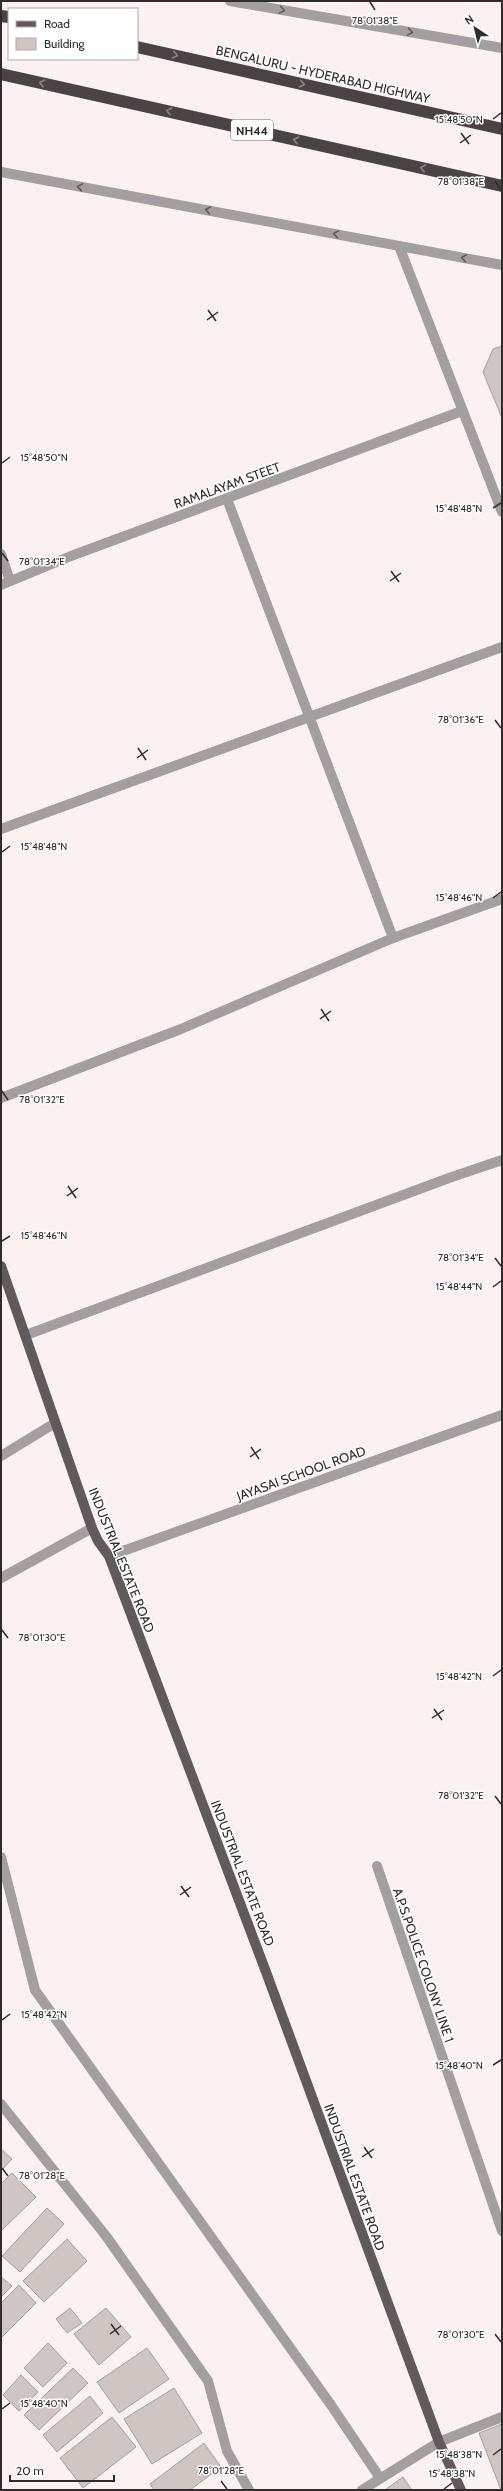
<svg xmlns="http://www.w3.org/2000/svg" width="503" height="2491" font-family="Cabin,sans-serif">
  <rect width="100%" height="100%" fill="#fbf1f0"/>
  <g fill="#cfc6c3" stroke="#a89f9c">
    <polygon points="502,346 502,418 483,372 493,349"/>
    <polygon points="1,2149 12,2159 1,2171"/>
    <polygon points="12,2173 36,2197 1,2231 1,2184"/>
    <polygon points="47,2208 64,2224 20,2272 2,2256"/>
    <polygon points="67,2239 87,2261 44,2302 23,2281"/>
    <polygon points="1,2277 12,2286 1,2297"/>
    <polygon points="19,2285 36,2303 1,2338 1,2303"/>
    <polygon points="70,2308 82,2323 67,2333 56,2319"/>
    <polygon points="106,2308 131,2337 99,2365 74,2334"/>
    <polygon points="48,2343 67,2363 43,2387 24,2368"/>
    <polygon points="147,2348 169,2379 119,2413 97,2382"/>
    <polygon points="73,2368 88,2383 39,2430 24,2415"/>
    <polygon points="21,2375 38,2392 19,2411 3,2395"/>
    <polygon points="174,2388 202,2433 152,2464 124,2419"/>
    <polygon points="90,2396 103,2413 57,2452 43,2435"/>
    <polygon points="112,2417 136,2447 83,2488 60,2458"/>
    <polygon points="502,2424 502,2490 501,2490 479,2433"/>
    <polygon points="204,2443 221,2467 190,2490 154,2490 150,2484"/>
    <polygon points="403,2477 412,2490 385,2490"/>
  </g>
  <g fill="none" stroke-linecap="round" stroke-linejoin="round">
    <g stroke="#a39fa0" stroke-width="10">
      <polyline points="230,1 502,48"/>
      <polyline points="1,172 502,265"/>
      <polyline points="399,246 502,512"/>
      <polyline points="227,499 393,938"/>
      <polyline points="1,554 10,581"/>
      <polyline points="1,585 71,556 462,411"/>
      <polyline points="1,829 502,647"/>
      <polyline points="1,1098 181,1029 393,938 502,899"/>
      <polyline points="26,1335 449,1178 502,1160"/>
      <polyline points="1,1456 55,1423"/>
      <polyline points="109,1556 502,1415"/>
      <polyline points="1,1578 92,1528"/>
      <polyline points="1,1857 35,1990 331,2405 380,2478"/>
      <polyline points="377,1866 502,2231"/>
      <polyline points="1,2104 106,2236 208,2381 227,2451 249,2490"/>
      <polyline points="362,2490 439,2442 502,2417"/>
    </g>
    <polyline stroke="#615a5c" stroke-width="10" points="1,1266 92,1528 98,1541 109,1556 266,1972 439,2442 461,2490"/>
    <g stroke="#4a4345" stroke-width="12">
      <polyline points="1,16 9,17"/>
      <polyline points="137,47 502,129"/>
      <polyline points="1,74 502,186"/>
    </g>
  </g>
  <defs><path id="oneway-chevron" d="M-2-3.5L2.5 0L-2 3.5" fill="none" stroke-width="1.6" stroke-linecap="round" stroke-linejoin="round"/></defs>
  <g stroke="#5e5a5a">
    <use href="#oneway-chevron" transform="translate(282 10) rotate(10)"/>
    <use href="#oneway-chevron" transform="translate(410 32) rotate(10)"/>
    <use href="#oneway-chevron" transform="translate(80 187) rotate(-170)"/>
    <use href="#oneway-chevron" transform="translate(208 210) rotate(-170)"/>
    <use href="#oneway-chevron" transform="translate(336 234) rotate(-170)"/>
    <use href="#oneway-chevron" transform="translate(464 258) rotate(-170)"/>
  </g>
  <g stroke="#898586">
    <use href="#oneway-chevron" transform="translate(175 55) rotate(13)"/>
    <use href="#oneway-chevron" transform="translate(42 83) rotate(-167)"/>
    <use href="#oneway-chevron" transform="translate(302 84) rotate(13)"/>
    <use href="#oneway-chevron" transform="translate(169 111) rotate(-167)"/>
    <use href="#oneway-chevron" transform="translate(296 140) rotate(-167)"/>
    <use href="#oneway-chevron" transform="translate(423 168) rotate(-167)"/>
  </g>
  <path fill="none" stroke="#302c2c" stroke-width="1.5" d="M370 2 375 10M493 119 501 113M461 133 469 144M460 143 471 135M495 181 501 190M208 310 216 321M207 320 218 312M2 463 10 457M493 508 501 503M2 553 8 561M391 571 399 582M390 581 401 573M495 720 501 728M138 748 146 760M137 758 148 750M2 852 10 846M493 898 501 892M321 1009 329 1021M320 1019 331 1011M2 1091 8 1100M68 1186 76 1198M67 1196 78 1188M2 1241 10 1236M495 1258 501 1266M493 1287 501 1281M251 1447 259 1459M250 1457 261 1449M2 1630 8 1638M493 1676 501 1670M434 1709 442 1720M432 1718 444 1710M495 1796 501 1804M181 1886 189 1897M180 1895 191 1887M2 2020 10 2014M493 2065 501 2060M364 2147 372 2158M362 2157 374 2149M2 2168 8 2176M111 2324 119 2335M110 2334 121 2326M495 2334 501 2342M2 2409 10 2403M493 2455 501 2449M221 2481 227 2489M444 2489 452 2483"/>
  <g text-anchor="middle" dominant-baseline="central" stroke-width="3" stroke-linejoin="round" paint-order="stroke">
    <rect fill="#fff" stroke="#6e6b6b" stroke-width="1" x="231" y="120" width="42" height="20" rx="3"/>
    <g font-size="12" font-weight="bold" fill="#302c2c">
      <text x="252" y="130">NH44</text>
    </g>
    <g font-size="13" fill="#302c2c" stroke="#fff">
      <text transform="translate(323 74) rotate(13)">BENGALURU - HYDERABAD HIGHWAY</text>
      <text transform="translate(227 485) rotate(-20)">RAMALAYAM STEET</text>
      <text transform="translate(301 1473) rotate(-20)">JAYASAI SCHOOL ROAD</text>
      <text transform="translate(122 1560) rotate(68)">INDUSTRIAL ESTATE ROAD</text>
      <text transform="translate(243 1873) rotate(69)">INDUSTRIAL ESTATE ROAD</text>
      <text transform="translate(424 1965) rotate(71)">A.P.S.POLICE COLONY LINE 1</text>
      <text transform="translate(355 2177) rotate(70)">INDUSTRIAL ESTATE ROAD</text>
    </g>
  </g>
  <g font-size="10" text-anchor="middle" fill="#302c2c" stroke="#fff" stroke-width="3" stroke-linejoin="round" paint-order="stroke">
    <text x="375" y="24">78°01'38"E</text>
    <text x="459" y="123">15°48'50"N</text>
    <text x="461" y="185">78°01'38"E</text>
    <text x="44" y="461">15°48'50"N</text>
    <text x="459" y="512">15°48'48"N</text>
    <text x="42" y="565">78°01'34"E</text>
    <text x="461" y="723">78°01'36"E</text>
    <text x="44" y="850">15°48'48"N</text>
    <text x="459" y="901">15°48'46"N</text>
    <text x="42" y="1103">78°01'32"E</text>
    <text x="44" y="1239">15°48'46"N</text>
    <text x="461" y="1261">78°01'34"E</text>
    <text x="459" y="1290">15°48'44"N</text>
    <text x="42" y="1641">78°01'30"E</text>
    <text x="459" y="1680">15°48'42"N</text>
    <text x="461" y="1799">78°01'32"E</text>
    <text x="44" y="2018">15°48'42"N</text>
    <text x="459" y="2069">15°48'40"N</text>
    <text x="42" y="2179">78°01'28"E</text>
    <text x="461" y="2338">78°01'30"E</text>
    <text x="44" y="2407">15°48'40"N</text>
    <text x="459" y="2458">15°48'38"N</text>
    <text x="221" y="2474">78°01'28"E</text>
    <text x="452" y="2477">15°48'38"N</text>
  </g>
  <rect width="503" height="2491" fill="none" stroke="#302c2c" stroke-width="4"/>
  <rect x="8" y="8" width="130" height="52" fill="#ffffff" stroke="#acabab"/>
  <rect x="16" y="21" width="20" height="6" fill="#615a5c" stroke="#acabab"/>
  <text x="44" y="28" font-size="12" fill="#302c2c">Road</text>
  <rect x="16" y="38" width="20" height="12" fill="#cfc6c3" stroke="#acabab"/>
  <text x="44" y="48" font-size="12" fill="#302c2c">Building</text>
  <g transform="translate(475 28) rotate(325)" stroke="#ffffff" stroke-width="3" paint-order="stroke">
  <path d="M0-3L7 15L0 10L-7 15Z" fill="#302c2c"/>
  <text y="-6" font-size="11" font-weight="bold" text-anchor="middle" fill="#302c2c">N</text>
  </g>
  <path d="M10 2475v6h104v-6" fill="none" stroke="#302c2c" stroke-width="2"/>
  <text x="16" y="2475" font-size="12" fill="#302c2c" stroke="#ffffff" stroke-width="3" paint-order="stroke">20 m</text>
</svg>
